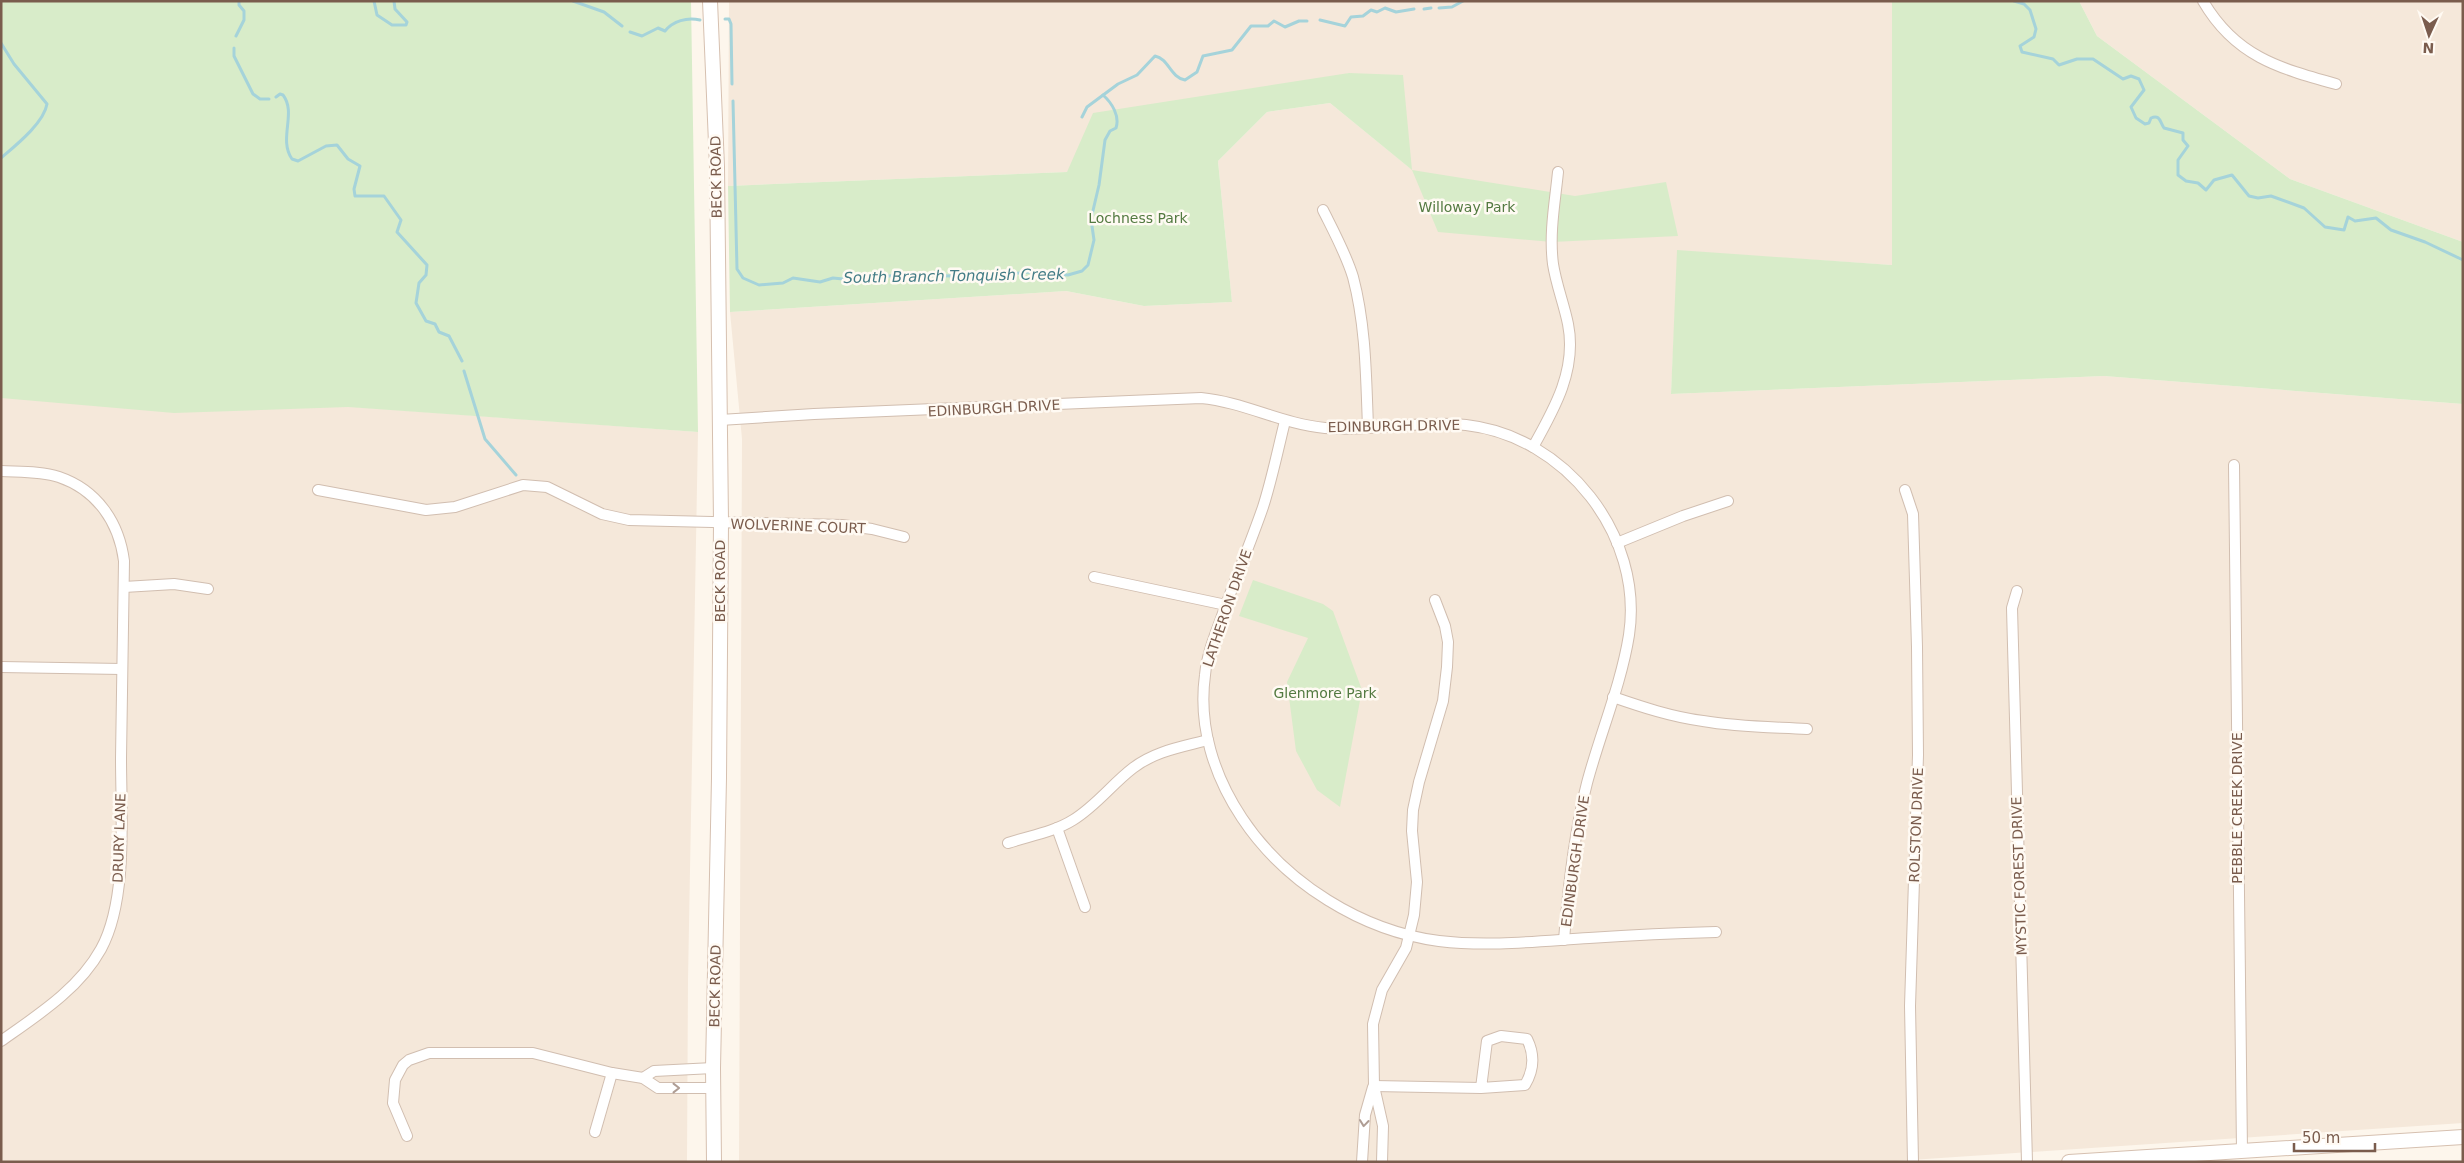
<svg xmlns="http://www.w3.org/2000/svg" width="2464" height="1163" font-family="'DejaVu Sans',sans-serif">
  <rect width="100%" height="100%" fill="#fdf6ec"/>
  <g fill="#f5e8da">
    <polygon points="729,1 1892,1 1892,265 1678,251 1671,394 2104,376 2463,404 2463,1123 1881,1162 739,1162 742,439 730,312 1066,291 1144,306 1232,302 1218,161 1267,112 1330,103 1411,169 1349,73 1067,172 728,186"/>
    <polygon points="2079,1 2463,1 2463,242 2290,179 2097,36"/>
    <polygon points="1,381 698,432 688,980 687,1162 1,1162"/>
  </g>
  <g fill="#d8ecc9">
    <polygon points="1,1 691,1 698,432 348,407 174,413 1,398"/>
    <polygon points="1892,1 2079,1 2097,36 2290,179 2463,242 2463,404 2104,376 1671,394 1677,250 1892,265"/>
    <polygon points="1349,73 1403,75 1412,170 1575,196 1666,182 1678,236 1552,242 1438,232 1412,170 1330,103 1267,112 1218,161 1232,302 1144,306 1066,291 730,312 728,186 1067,172 1093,113"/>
    <polygon points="1253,580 1323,604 1333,611 1362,690 1340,807 1317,790 1296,751 1287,682 1308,638 1239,616"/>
  </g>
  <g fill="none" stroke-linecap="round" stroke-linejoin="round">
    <g stroke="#a5d3da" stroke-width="3">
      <polyline points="374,1 377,15 392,25 406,25 407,22 395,9 394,1"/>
      <polyline points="573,1 604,12 622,26"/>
      <path d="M2014 1 2024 4 2030 10 2036 29 2034 37 2020 46 2022 52 2053 59 2059 65 2077 59H2093L2123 79 2131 76 2139 79 2144 90 2131 107 2136 118 2145 124 2149 123 2151 118C2160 114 2160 122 2164 128L2183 133V140L2188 146 2178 160V175L2186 181 2198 183 2206 190 2214 180 2232 175 2249 196 2258 198 2271 196 2304 208 2325 227 2344 230 2348 217 2355 221 2376 218 2391 230 2425 242 2463 260"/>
      <polyline points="1439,8 1452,7 1463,1"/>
      <polyline points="1424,9 1431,8"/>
      <polyline points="725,19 729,19 731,24 732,84"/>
      <polyline points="1320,20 1345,26 1351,17 1363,16 1371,10 1377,12 1385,8 1396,12 1414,9"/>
      <path d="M630 32 642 36 658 28 665 31C673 21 687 17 700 20"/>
      <polyline points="236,36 244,20 244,11 239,5 239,1"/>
      <path d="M1 43 14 64 47 104C44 123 15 146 1 158"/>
      <polyline points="234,48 234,56 253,94 260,99 269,99"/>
      <path d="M276 97 280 94 283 95C297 113 278 139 292 159L298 161 326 146 337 145 348 159 360 166 354 189 355 196H384L401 220 397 232 427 265 426 275 419 283 416 303 426 321 435 324 439 332 449 336 462 361"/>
      <path d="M733 101 737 269 743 278 759 285 783 283 793 278 820 282 833 278 853 280 898 275 953 276 972 274 993 277 1026 272 1068 275 1082 271 1088 265 1094 240 1091 219 1099 185 1105 140 1110 131 1116 128C1120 116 1112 103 1103 95"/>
      <path d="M1082 117 1087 107 1118 84 1137 75 1155 56C1169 59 1170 77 1185 80L1197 72 1203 56 1232 50 1251 26H1268L1274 21 1285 27 1299 21H1307"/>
      <polyline points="464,371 485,439 516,475"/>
    </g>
    <g stroke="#d1beb0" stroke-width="12">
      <g id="street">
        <path d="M2203 1C2235 56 2278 68 2336 84"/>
        <path d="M1323 210C1334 232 1346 254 1353 277 1366 326 1366 377 1368 427"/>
        <path d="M720 420 814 414 1201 398C1244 402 1282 424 1325 428 1372 432 1419 420 1466 425 1565 436 1644 535 1629 635 1621 685 1600 734 1587 783 1574 833 1568 888 1564 940"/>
        <path d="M1285 421C1278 449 1272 479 1263 507 1251 542 1236 577 1223 613 1216 633 1207 653 1205 675 1198 726 1214 776 1242 818 1285 883 1362 931 1439 941 1489 947 1540 941 1589 938 1632 935 1674 933 1716 932"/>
        <path d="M1533 447C1555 408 1577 369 1568 324 1564 304 1556 284 1553 264 1549 233 1555 202 1558 172"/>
        <polyline points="2234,465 2242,1151"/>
        <path d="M1 471C20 472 41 471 59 477 97 490 119 522 124 561 123 627 122 692 121 758 121 814 128 900 101 949 79 989 38 1015 1 1041"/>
        <polyline points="318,490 426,510 455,507 523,485 547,487 602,514 629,520 842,525 872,529 904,537"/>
        <polyline points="1905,490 1913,514 1917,647 1918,755 1910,1006 1913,1162"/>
        <polyline points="1617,543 1683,516 1728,501"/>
        <polyline points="1094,577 1226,605"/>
        <polyline points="124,587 174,584 208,589"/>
        <polyline points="2017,591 2012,608 2027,1162"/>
        <polyline points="1,667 122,669"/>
        <path d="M1613 697C1642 707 1672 717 1703 721 1737 727 1772 727 1807 729"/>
        <polyline points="1057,828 1085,907"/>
        <path d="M1008 843C1029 836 1054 832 1073 820 1096 806 1112 784 1133 768 1155 751 1182 747 1208 740"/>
        <polyline points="643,1078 654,1071 713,1068"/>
        <path d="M1374 1086 1481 1088 1525 1085C1534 1070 1535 1055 1527 1039L1501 1036 1487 1041 1481 1088"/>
        <polyline points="595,1132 612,1073"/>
        <polyline points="407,1136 393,1103 395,1080 403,1065 409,1060 429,1053 533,1053 612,1073 643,1078 658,1088 713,1088"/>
        <polyline points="1362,1162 1365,1115 1373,1087"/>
        <polyline points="1382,1162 1383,1126 1374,1086 1373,1024 1382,990 1406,948 1414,915 1417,882 1412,831 1413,810 1419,782 1443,701 1447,667 1448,642 1445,626 1435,600"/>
      </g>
    </g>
    <g stroke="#d6c0b0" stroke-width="16">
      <g id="secondary">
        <polyline points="710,1 717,167 721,522 719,778 713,1068 714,1162"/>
        <polyline points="2069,1162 2463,1137"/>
      </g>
    </g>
    <use href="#street" stroke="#fff" stroke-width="10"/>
    <use href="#secondary" stroke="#fff" stroke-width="14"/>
  </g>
  <defs><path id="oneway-chevron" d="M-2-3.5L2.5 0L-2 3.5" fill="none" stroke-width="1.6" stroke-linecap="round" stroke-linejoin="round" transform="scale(1.25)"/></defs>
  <g stroke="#af9d94">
    <use href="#oneway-chevron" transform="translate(676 1088)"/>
    <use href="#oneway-chevron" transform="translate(1364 1123) rotate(96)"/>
  </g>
  <g text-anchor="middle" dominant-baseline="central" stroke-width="5" stroke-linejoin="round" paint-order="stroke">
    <g font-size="14" fill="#7a5c4d" stroke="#fffaf3">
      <text transform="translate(716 177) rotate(-91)">BECK ROAD</text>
      <text transform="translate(994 408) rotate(-3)">EDINBURGH DRIVE</text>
      <text transform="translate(1394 426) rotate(-1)">EDINBURGH DRIVE</text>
      <text transform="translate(798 526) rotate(2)">WOLVERINE COURT</text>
      <text transform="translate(720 581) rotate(-90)">BECK ROAD</text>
      <text transform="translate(1227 608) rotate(-71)">LATHERON DRIVE</text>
      <text transform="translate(2237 808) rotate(-90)">PEBBLE CREEK DRIVE</text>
      <text transform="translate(1916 825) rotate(-88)">ROLSTON DRIVE</text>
      <text transform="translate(119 838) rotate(-88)">DRURY LANE</text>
      <text transform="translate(1575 861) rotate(-82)">EDINBURGH DRIVE</text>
      <text transform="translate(2019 876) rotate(-92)">MYSTIC FOREST DRIVE</text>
      <text transform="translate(715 986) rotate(-89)">BECK ROAD</text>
    </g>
    <g font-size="14" fill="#537a41" stroke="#fffaf3">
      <text x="1467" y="207">Willoway Park</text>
      <text x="1138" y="218">Lochness Park</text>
      <text x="1325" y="693">Glenmore Park</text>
    </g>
    <g font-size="15" font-style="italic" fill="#437c86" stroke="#fffaf3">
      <text transform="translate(954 276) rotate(-1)">South Branch Tonquish Creek</text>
    </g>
  </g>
  <rect width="2464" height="1163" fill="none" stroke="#7a5c4d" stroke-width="5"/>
  <g transform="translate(2429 35) rotate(183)" stroke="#fffaf3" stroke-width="4" paint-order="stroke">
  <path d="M0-4L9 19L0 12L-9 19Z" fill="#7a5c4d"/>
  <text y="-8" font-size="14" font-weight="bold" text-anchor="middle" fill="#7a5c4d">N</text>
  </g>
  <path d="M2294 1143v8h81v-8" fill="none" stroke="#7a5c4d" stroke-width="2.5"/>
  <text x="2302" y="1143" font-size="15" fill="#7a5c4d" stroke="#fffaf3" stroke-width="4" paint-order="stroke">50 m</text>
</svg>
